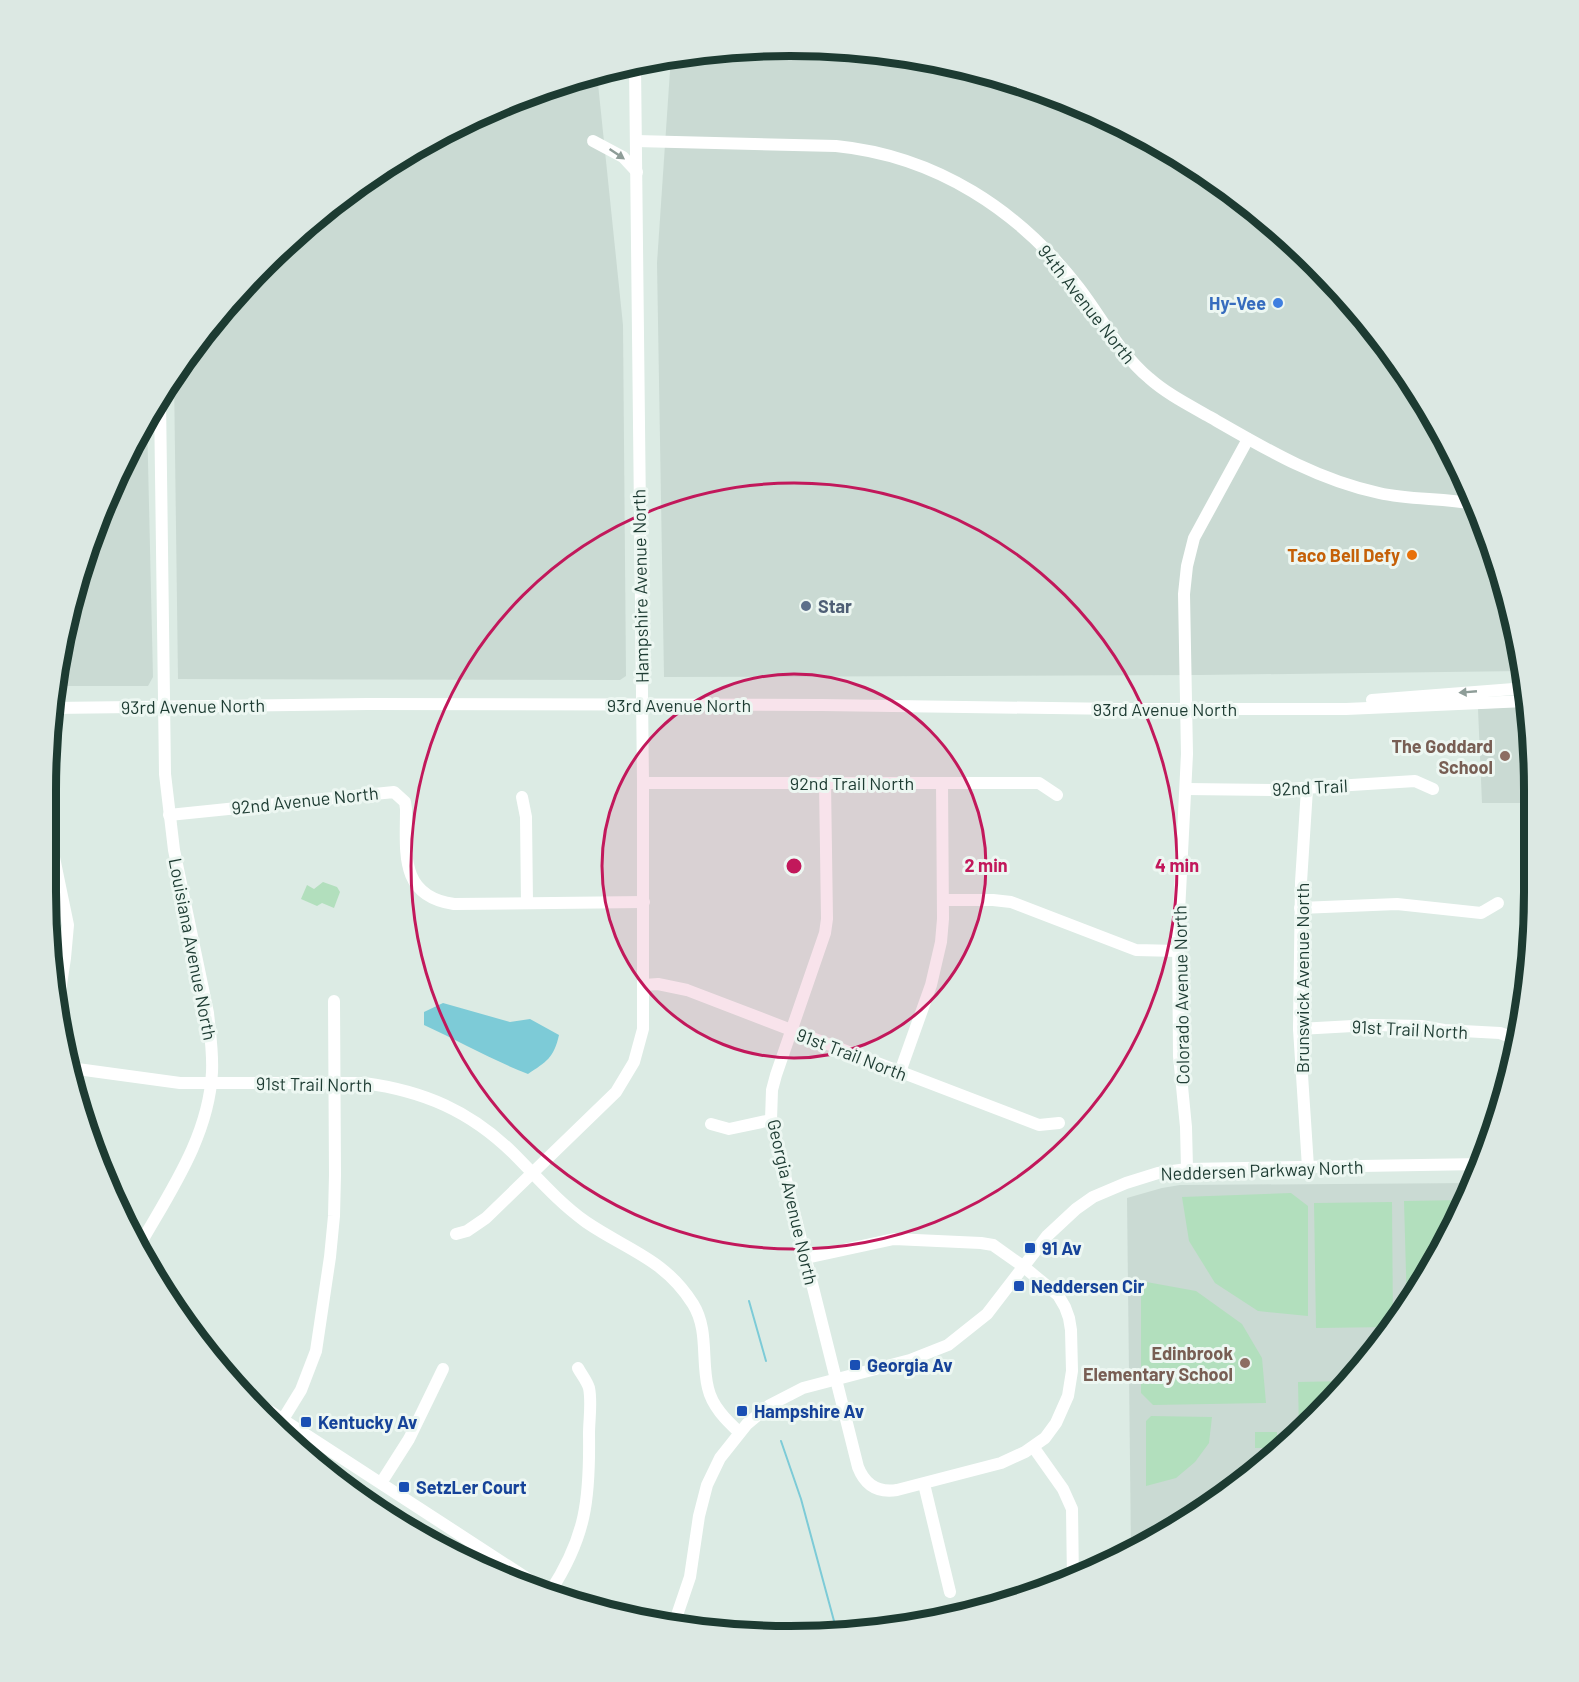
<svg xmlns="http://www.w3.org/2000/svg" width="1579" height="1682" font-family="Barlow,sans-serif">
  <rect width="100%" height="100%" fill="#dcebe4"/>
  <g fill="#cadad3">
    <polygon points="838,47 982,70 1118,122 1242,199 1349,298 1434,417 1494,550 1523,671 1200,675 664,677 657,263 671,56 692,51"/>
    <polygon points="597,74 623,325 626,676 620,680 178,679 174,376 199,336 299,230 418,145 551,84"/>
    <polygon points="147,419 153,677 148,686 56,686 70,596 122,460"/>
    <polygon points="1528,706 1531,803 1482,803 1478,709"/>
    <polygon points="1474,1183 1408,1306 1316,1419 1203,1512 1131,1550 1127,1198 1162,1188 1180,1185"/>
  </g>
  <g fill="#b2dfbd">
    <polygon points="323,882 337,887 340,892 334,908 322,903 317,906 301,899 307,885 314,889"/>
    <polygon points="1291,1193 1308,1206 1308,1316 1258,1311 1215,1283 1189,1241 1182,1197"/>
    <polygon points="1465,1200 1408,1306 1407,1309 1404,1201"/>
    <polygon points="1392,1202 1393,1325 1392,1327 1316,1328 1314,1203"/>
    <polygon points="1141,1281 1196,1291 1242,1324 1262,1358 1266,1403 1153,1405 1141,1393"/>
    <polygon points="1347,1381 1316,1419 1299,1433 1298,1382"/>
    <polygon points="1151,1416 1212,1417 1209,1443 1195,1462 1176,1478 1146,1486 1146,1421"/>
    <rect x="1255" y="1432" width="22" height="16"/>
  </g>
  <path fill="#7dcbd7" d="M443 1003 510 1022 530 1019 559 1035C554 1058 546 1062 528 1074 492 1060 459 1041 424 1025V1012Z"/>
  <g fill="none" stroke-linecap="round" stroke-linejoin="round">
    <g stroke="#7dcbd7" stroke-width="2">
      <polyline points="749,1301 766,1361"/>
      <polyline points="781,1441 801,1499 837,1632"/>
    </g>
    <g stroke="#fff" stroke-width="12">
      <polyline points="593,141 623,157 637,172"/>
      <path d="M636 141 836 146C936 156 1019 210 1079 288 1102 318 1120 354 1149 378 1167 394 1189 405 1210 417 1264 448 1317 480 1379 493 1410 500 1442 498 1474 504"/>
      <polyline points="1372,700 1527,688"/>
      <polyline points="52,708 368,704 821,705 1121,709 1346,709 1528,701"/>
      <polyline points="643,783 1039,783 1057,795"/>
      <polyline points="1186,789 1272,790 1415,781 1433,789"/>
      <polyline points="1307,789 1301,882 1299,1029 1308,1167"/>
      <polyline points="522,797 526,817 527,903"/>
      <path d="M169 815 394 792 405 802 406 809C406 853 399 896 454 904L644 902"/>
      <polyline points="46,819 68,925 65,958 57,1011"/>
      <polyline points="943,900 993,900 1011,902 1136,950 1178,951"/>
      <polyline points="1300,908 1397,904 1481,913 1498,903"/>
      <polyline points="644,985 658,984 687,990 1039,1125 1059,1123"/>
      <polyline points="1299,1029 1371,1025 1421,1026 1444,1030 1500,1033 1519,1040"/>
      <path d="M70 1068 180 1083H364C424 1091 470 1111 513 1153 537 1177 558 1202 586 1222 627 1250 665 1259 693 1304 709 1330 701 1360 708 1388 712 1406 726 1420 739 1432"/>
      <polyline points="900,1072 931,985 941,942 943,919 942,783"/>
      <polyline points="711,1124 729,1129 771,1120"/>
      <polyline points="1187,1169 1186,1127 1179,1056 1178,932 1187,754 1184,594 1187,566 1194,538 1248,439"/>
      <polyline points="456,1234 467,1231 486,1218 616,1092 634,1062 643,1029 643,783 635,65"/>
      <path d="M138 1248C169 1193 209 1137 212 1072 213 1052 210 1033 208 1013L174 850 165 774 160 399"/>
      <path d="M806 1258 894 1239 981 1243 993 1245 1024 1267 1058 1295 1065 1307 1069 1318 1071 1330 1072 1371 1068 1396 1056 1423 1045 1438 1025 1452 1001 1463 897 1490C878 1493 865 1485 858 1467L771 1120 772 1090 776 1075 825 933 827 919 825 782"/>
      <polyline points="245,1395 548,1592"/>
      <polyline points="277,1429 301,1390 316,1351 330,1257 334,1216 335,1175 334,1001"/>
      <polyline points="1034,1448 1063,1489 1072,1509 1073,1581"/>
      <polyline points="381,1483 409,1439 443,1369"/>
      <polyline points="924,1484 950,1592"/>
      <path d="M550 1592C586 1537 590 1499 589 1434 589 1420 592 1402 589 1388 587 1381 581 1374 578 1368"/>
      <polyline points="674,1624 690,1577 699,1516 707,1485 720,1458 747,1424 770,1405 803,1388 910,1360 948,1345 987,1314 1047,1236 1076,1209 1093,1197 1126,1183 1158,1173 1187,1169 1481,1164"/>
    </g>
  </g>
  <defs><path id="oneway-solid" d="M-6-.8H1V-3.2L6.5 0L1 3.2V.8H-6Z" transform="scale(1.5)"/></defs>
  <g fill="#8e9d98">
    <use href="#oneway-solid" transform="translate(617 154) rotate(34)"/>
    <use href="#oneway-solid" transform="translate(1468 692) rotate(175)"/>
  </g>
  <circle cx="794" cy="866" r="192" fill="#c2185b" fill-opacity=".12"/>
  <g fill="none" stroke="#c2185b" stroke-width="3">
    <circle cx="794" cy="866" r="192"/>
    <circle cx="794" cy="866" r="383"/>
  </g>
  <circle fill="#3f7fe0" stroke="#edf7f2" stroke-width="2" cx="1278" cy="303" r="6"/>
  <circle fill="#e8710a" stroke="#edf7f2" stroke-width="2" cx="1412" cy="555" r="6"/>
  <circle fill="#5c6f8a" stroke="#edf7f2" stroke-width="2" cx="806" cy="606" r="6"/>
  <g fill="#8d6e63" stroke="#edf7f2" stroke-width="2">
    <circle cx="1505" cy="756" r="6"/>
    <circle cx="1245" cy="1363" r="6"/>
  </g>
  <g fill="#1a4fb4" stroke="#edf7f2" stroke-width="2">
    <rect x="1024" y="1242" width="12" height="12" rx="3"/>
    <rect x="1013" y="1280" width="12" height="12" rx="3"/>
    <rect x="849" y="1359" width="12" height="12" rx="3"/>
    <rect x="736" y="1405" width="12" height="12" rx="3"/>
    <rect x="300" y="1416" width="12" height="12" rx="3"/>
    <rect x="398" y="1481" width="12" height="12" rx="3"/>
  </g>
  <g text-anchor="middle" dominant-baseline="central" stroke-width="6" stroke-linejoin="round" paint-order="stroke">
    <g font-size="18" font-weight="bold" fill="#366cbe" stroke="#edf7f2" text-anchor="end">
      <text x="1266" y="303">Hy-Vee</text>
    </g>
    <g font-size="18" fill="#1d3b32" stroke="#edf7f2">
      <text transform="translate(1087 304) rotate(52)">94th Avenue North</text>
      <text transform="translate(640 586) rotate(-91)">Hampshire Avenue North</text>
      <text x="679" y="705">93rd Avenue North</text>
      <text transform="translate(193 706) rotate(-1)">93rd Avenue North</text>
      <text x="1165" y="709">93rd Avenue North</text>
      <text x="852" y="783">92nd Trail North</text>
      <text transform="translate(1310 787) rotate(-3)">92nd Trail</text>
      <text transform="translate(305 800) rotate(-6)">92nd Avenue North</text>
      <text transform="translate(193 949) rotate(79)">Louisiana Avenue North</text>
      <text transform="translate(1302 978) rotate(-90)">Brunswick Avenue North</text>
      <text transform="translate(1181 995) rotate(-91)">Colorado Avenue North</text>
      <text transform="translate(1410 1029) rotate(3)">91st Trail North</text>
      <text transform="translate(852 1054) rotate(21)">91st Trail North</text>
      <text transform="translate(314 1084) rotate(1)">91st Trail North</text>
      <text transform="translate(1262 1170) rotate(-2)">Neddersen Parkway North</text>
      <text transform="translate(793 1202) rotate(77)">Georgia Avenue North</text>
    </g>
    <g font-size="18" font-weight="bold" fill="#c56008" stroke="#edf7f2" text-anchor="end">
      <text x="1400" y="555">Taco Bell Defy</text>
    </g>
    <g font-size="18" font-weight="bold" fill="#4e5e75" stroke="#edf7f2" text-anchor="start">
      <text x="818" y="606">Star</text>
    </g>
    <g font-size="18" font-weight="bold" fill="#785e54" stroke="#edf7f2" text-anchor="end">
      <text x="1493" y="746">The Goddard<tspan x="1493" dy="21">School</tspan></text>
      <text x="1233" y="1353">Edinbrook<tspan x="1233" dy="21">Elementary School</tspan></text>
    </g>
    <g font-size="18" font-weight="bold" fill="#164399" stroke="#edf7f2" text-anchor="start">
      <text x="1042" y="1248">91 Av</text>
      <text x="1031" y="1286">Neddersen Cir</text>
      <text x="867" y="1365">Georgia Av</text>
      <text x="754" y="1411">Hampshire Av</text>
      <text x="318" y="1422">Kentucky Av</text>
      <text x="416" y="1487">SetzLer Court</text>
    </g>
  </g>
  <path d="M0 0H1579V1682H0ZM790 56H790A734 734 0 0 1 1524 790V892A734 734 0 0 1 790 1626H790A734 734 0 0 1 56 892V790A734 734 0 0 1 790 56Z" fill="#dce8e3" fill-rule="evenodd"/>
  <path fill="none" stroke="#1d3b32" stroke-width="8" d="M790 56H790A734 734 0 0 1 1524 790V892A734 734 0 0 1 790 1626H790A734 734 0 0 1 56 892V790A734 734 0 0 1 790 56Z"/>
  <circle cx="794" cy="866" r="9" fill="#c2185b" stroke="#edf7f2" stroke-width="3"/>
  <g font-size="18" text-anchor="middle" font-weight="bold" fill="#c2185b" stroke="#edf7f2" stroke-width="6" stroke-linejoin="round" paint-order="stroke">
    <text x="986" y="872">2 min</text>
    <text x="1177" y="872">4 min</text>
  </g>
</svg>
